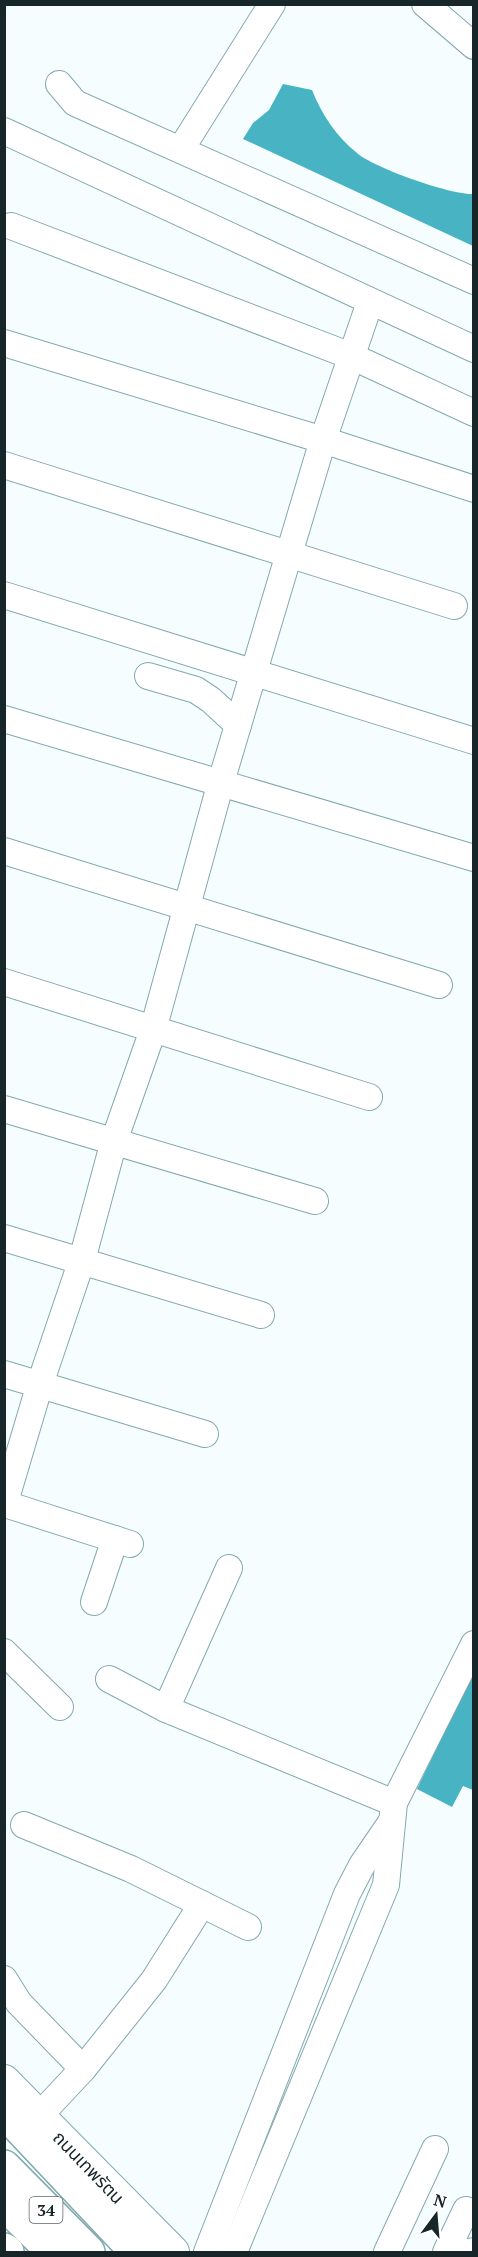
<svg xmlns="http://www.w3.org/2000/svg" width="478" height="2257" font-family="'PT Serif','Noto Sans Thai',serif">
  <rect width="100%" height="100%" fill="#f6fdff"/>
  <g fill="#48b3c2">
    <path d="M283 84 312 90C322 115 336 136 357 153 374 168 451 195 473 194V246L243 139 253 123 269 110Z"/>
    <polygon points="473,1673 473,1790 463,1786 452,1807 417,1789"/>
  </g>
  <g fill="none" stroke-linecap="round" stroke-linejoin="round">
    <g stroke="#83a9af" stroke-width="28">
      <g id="minor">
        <polyline points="425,4 474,46"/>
        <polyline points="59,84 75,103 474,281"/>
        <polyline points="4,131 474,349"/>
        <polyline points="181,149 272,4"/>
        <polyline points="11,226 351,356 474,413"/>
        <polyline points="4,343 323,440 474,489"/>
        <polyline points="4,465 454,606"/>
        <polyline points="4,595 474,741"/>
        <polyline points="148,676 196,690 211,700 238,725"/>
        <polyline points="4,719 474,858"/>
        <polyline points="4,851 439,985"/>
        <polyline points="4,982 369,1097"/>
        <polyline points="4,1109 315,1201"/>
        <polyline points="4,1238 261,1315"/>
        <polyline points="4,1374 205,1434"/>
        <polyline points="5,1504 130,1544"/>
        <polyline points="4,1505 40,1384 82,1260 114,1141 153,1030 221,782 323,440 370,302"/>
        <polyline points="94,1602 115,1539"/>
        <polyline points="4,1652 60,1707"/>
        <polyline points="109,1679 166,1709 394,1803"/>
        <polyline points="166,1709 229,1568"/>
        <polyline points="24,1825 131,1869 248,1927"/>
        <polyline points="4,1979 19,2003 83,2069"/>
        <polyline points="39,2116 83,2069 154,1980 202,1904"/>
        <polyline points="207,2252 347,1894 362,1865 390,1824"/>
        <polyline points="234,2252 386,1885 394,1803 474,1644"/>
        <polyline points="387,2252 435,2149"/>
        <polyline points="446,2252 466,2210"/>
        <polyline points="469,2252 474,2251"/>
      </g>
    </g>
    <g stroke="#83a9af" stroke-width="34">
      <polyline id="major" points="4,2081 173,2252"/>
    </g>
    <g stroke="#83a9af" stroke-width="36">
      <g id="highway">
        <polyline points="4,2111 137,2252"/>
        <polyline points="4,2167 88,2252"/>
        <polyline points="4,2203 54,2252"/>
        <polyline points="4,2250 7,2252"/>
      </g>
    </g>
    <use href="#minor" stroke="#fff" stroke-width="26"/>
    <use href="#major" stroke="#fff" stroke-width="32"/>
    <use href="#highway" stroke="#fff" stroke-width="33"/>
  </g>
  <g text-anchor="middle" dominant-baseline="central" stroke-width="4.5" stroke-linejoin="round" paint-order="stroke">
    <rect fill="#fff" stroke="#5d6769" stroke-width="1.5" x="29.5" y="2197" width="33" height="26" rx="4.5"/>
    <g font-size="16" font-weight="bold" fill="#172629">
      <text x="46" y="2210">34</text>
    </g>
    <g font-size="18" fill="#172629" stroke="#fff">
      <text transform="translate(89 2167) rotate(46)">ถนนเทพรัตน</text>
    </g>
  </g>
  <rect width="478" height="2257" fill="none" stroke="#172629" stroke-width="12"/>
  <g transform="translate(436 2215) rotate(16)" stroke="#ffffff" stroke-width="4.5" paint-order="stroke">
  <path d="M0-4.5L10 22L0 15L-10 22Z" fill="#172629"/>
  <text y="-9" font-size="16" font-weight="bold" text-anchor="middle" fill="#172629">N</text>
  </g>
</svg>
